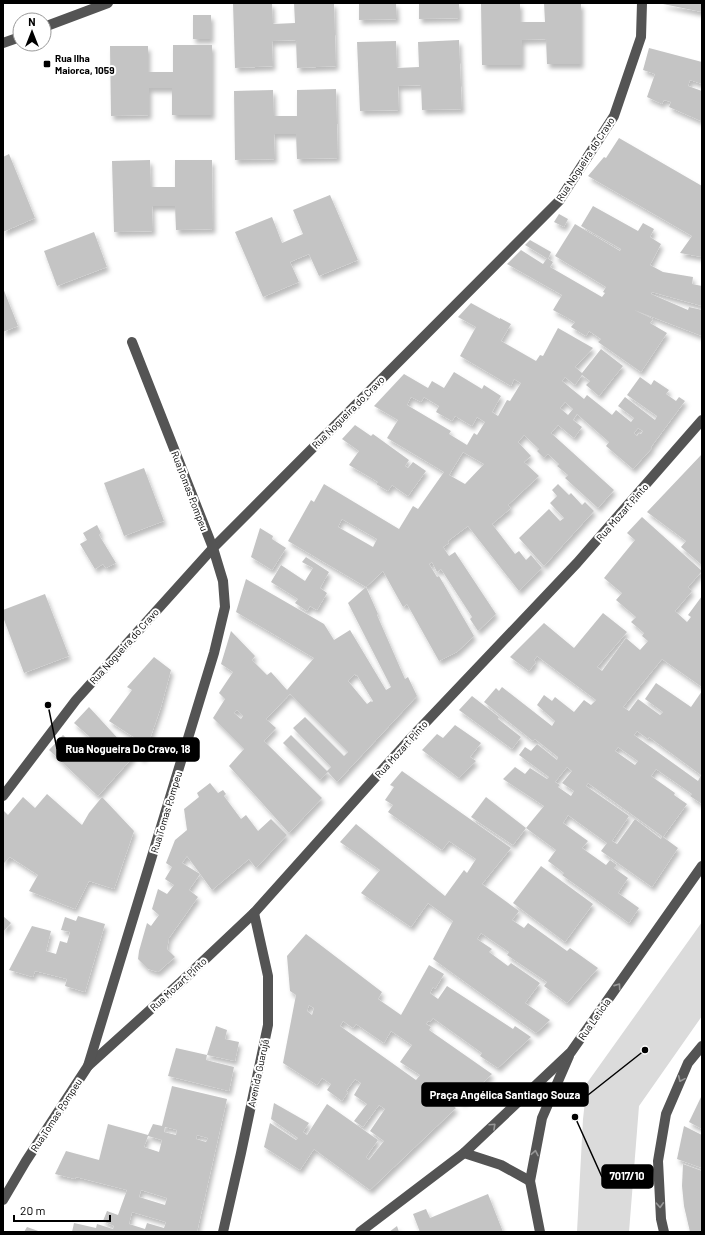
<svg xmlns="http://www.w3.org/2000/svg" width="705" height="1235" font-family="Barlow,sans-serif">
  <defs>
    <filter id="shadow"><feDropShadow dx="2.5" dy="4.5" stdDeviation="2" flood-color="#0004"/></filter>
  </defs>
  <rect width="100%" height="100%" fill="#fff"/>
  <polygon fill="#dbdbdb" points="702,922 702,1016 639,1106 629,1232 577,1232 583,1119 587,1083"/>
  <g fill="#c4c4c4" fill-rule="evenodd" filter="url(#shadow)">
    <polygon points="233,3 272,3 273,24 295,23 294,3 334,3 336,66 297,68 296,40 272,41 273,66 235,68"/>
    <polygon points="359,3 396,3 397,19 359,20"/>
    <polygon points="419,3 459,3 459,18 419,19"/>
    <polygon points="481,3 520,3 520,22 545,22 544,3 581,3 581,64 547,64 546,39 522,40 522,65 482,65"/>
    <polygon points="663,3 702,3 702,12 663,4"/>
    <rect x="193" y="15" width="18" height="24"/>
    <polygon points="459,40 462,109 422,110 421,85 398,86 399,110 360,111 357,42 396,41 397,68 419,67 418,42"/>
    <polygon points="173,45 212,45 212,115 172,115 172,88 149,88 149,115 111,116 110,46 148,46 148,72 173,72"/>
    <polygon points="649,48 702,62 702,84 690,80 688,86 702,91 701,121 669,107 671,102 664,100 662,104 647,97 655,74 643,70"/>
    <polygon points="336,89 338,158 297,159 296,134 274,134 275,159 235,160 234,91 273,90 274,116 297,116 297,90"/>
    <polygon points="619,138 702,186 702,257 680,253 692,236 588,176 604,157 606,158"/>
    <polygon points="9,154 35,218 3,232 3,157"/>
    <polygon points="150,160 151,187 175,187 175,160 212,160 213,229 176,230 175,206 152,206 153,231 114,232 112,161"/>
    <polygon points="330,195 358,260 319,276 309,254 290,262 299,282 263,297 235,232 272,217 282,243 303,234 293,210"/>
    <polygon points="593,206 638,231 643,223 654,229 650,237 661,244 650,265 663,272 693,277 692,284 702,286 702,306 652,292 651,294 688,310 689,307 702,310 702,336 634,310 653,319 650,323 667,333 641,372 598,342 601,339 589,331 586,336 571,327 575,322 553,310 562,295 507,264 521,250 543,264 547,258 553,262 550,267 602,297 605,293 603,292 606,287 555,256 575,224 620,251 621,249 581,226"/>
    <polygon points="559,214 568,219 564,227 554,222"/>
    <polygon points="94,232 107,267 57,286 44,251"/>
    <polygon points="530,240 551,252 548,259 525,245"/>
    <polygon points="3,288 18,326 3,332"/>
    <path d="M471 303 500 319V318L511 324 501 341 536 361 540 355 543 356 558 328 593 348 575 367 582 373 601 349 623 366 599 396 586 385 590 381 582 375 575 385 565 377 562 381 584 399 587 395 612 415 616 410 631 422 634 418 618 406 625 397 655 420 657 416 627 395 640 377 651 385 654 380 669 390 666 394 676 401 679 397 685 401 651 447 652 448 633 469 606 446 609 442 577 414 573 420 582 427 574 438 558 425 551 433 614 490 598 508 565 478 568 475 557 466 559 464 548 454 544 458 537 451 539 449 524 435 518 442 531 456 524 462 539 476 508 505 511 508 492 524 515 554 519 551 526 560 531 555 542 568 519 591 468 526 448 541 449 543 443 547 449 556 455 552 496 614 478 631 470 619 472 617 441 569 437 572 432 562 429 564 437 577 439 576 474 636 457 652 439 661 407 604 403 607 383 571 366 587 288 541 311 500 314 502 324 484 399 529 413 506 418 509 444 472 387 438 398 420 374 406 404 374 428 388 432 381 444 388 454 372 482 389 484 385 501 396 492 412 498 416 507 400 510 401 521 383 514 379 511 386 460 356 476 327 458 317ZM411 397 421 402 424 397 439 406 436 412 452 421 455 416 472 426 477 417 485 422 477 435 474 433 467 445 449 434 451 431 407 405ZM565 402 573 409 568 415 560 408ZM638 428 643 431 641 434 639 433 637 436 634 433ZM463 452 484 464 465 484 449 475ZM342 519 377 539 373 547 338 527Z"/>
    <polygon points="355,425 371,436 373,434 409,460 405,466 408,468 413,462 426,471 408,496 392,485 388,491 376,484 378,482 349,465 359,451 342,439"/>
    <polygon points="702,454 702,565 681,547 686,541 647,512"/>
    <polygon points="144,468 164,521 124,536 104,483"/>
    <polygon points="558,484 569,495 571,493 582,505 585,502 594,511 544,566 519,538 549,509 560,521 564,518 550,503 557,496 552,490"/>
    <path d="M642 517 702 571 688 587 692 591 675 611 687 622 691 617 688 615 702 596V687L662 659 623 707 629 711 638 699 660 715 663 712 645 699 656 683 691 707 702 691V804L690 796 692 794 656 769 651 776 675 793 674 795 687 804 663 837 678 848 652 887 601 851 607 843 568 815 563 823 588 841 582 848 606 865 610 860 617 865 614 868 628 878 618 893 639 908 629 923 562 875 564 873 548 861 556 850 526 828 544 806 503 779 515 767 525 774 530 768 547 779 549 777 519 755 525 747 531 751 537 744 557 760 558 757 535 739 533 741 484 702 496 688 499 691 502 687 552 726 555 721 537 705 544 695 552 701 555 697 574 712 584 700 591 705 596 700 537 656 534 660 536 662 529 671 510 657 544 623 574 648 603 613 627 632 597 667 602 671 626 638 640 650 648 641 642 636 644 633 631 622 636 617 616 600 622 593 604 578 635 540 627 533ZM637 731 648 739 649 737 701 775 698 781 634 735ZM618 747 638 761 635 765 615 751ZM567 767 572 771 562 783 574 791 571 796 558 787 560 785 555 782ZM588 783 662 836 661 839 635 819 617 844 612 841 629 816 586 786Z"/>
    <polygon points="97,525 101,533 99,535 116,563 106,568 103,564 95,569 80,544 87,540 83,533"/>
    <polygon points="260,528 273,536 272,539 286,548 272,570 251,557"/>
    <polygon points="306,557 329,572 320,588 327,593 317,610 310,606 307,611 295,603 298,599 271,582 281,565 305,581 313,568 302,562"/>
    <path d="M246 579 324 624 334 640 350 630 386 690 391 687 348 603 366 587 378 614 377 615 405 679 408 677 417 696 337 782 328 772 320 780 283 743 291 735 327 771 331 767 293 728 305 717 344 756 348 752 290 694 266 719 276 728 264 741 322 798 289 833 229 766 244 749 213 718 225 699 219 693 233 672 221 664 231 631 255 656 252 660 267 675 271 672 287 690 314 658 236 612ZM355 674 356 676 357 675 373 701 372 702 371 701 367 704 348 681ZM237 710 243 716 241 719 234 713Z"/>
    <polygon points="45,594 69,656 24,673 3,617 3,610"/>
    <polygon points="154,657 171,670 161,707 143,759 133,749 138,740 109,721 132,690 127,687"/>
    <polygon points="472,696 499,717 498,719 521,737 512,749 459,710"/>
    <polygon points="89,707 134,756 98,796 49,750 63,735 79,751 91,738 74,723"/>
    <polygon points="455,725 481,743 470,757 476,761 459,778 422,750 437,734 443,738"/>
    <polygon points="402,771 511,848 482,884 519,911 512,920 524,928 528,923 567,951 570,948 598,968 567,1003 544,986 547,982 507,955 509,952 481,933 477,939 492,949 489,952 508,966 511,963 540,983 525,1003 550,1020 536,1033 433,959 453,921 428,903 411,927 361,893 380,870 340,842 356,824 445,896 464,870 467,873 476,859 449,841 442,850 388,812 393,805 385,800 394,787 390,785"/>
    <polygon points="210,783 218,793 223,790 226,794 224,796 241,819 246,815 258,831 271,819 287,835 256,868 249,859 212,890 187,856 182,863 200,874 189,890 198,897 169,938 167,949 175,957 158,972 148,969 138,959 139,951 147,923 151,926 159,915 152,909 158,889 167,894 174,885 165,879 172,867 166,863 175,840 187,830 184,809 199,797 197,793"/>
    <polygon points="47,794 82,825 89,813 102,797 134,831 114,889 89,881 75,909 29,891 38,875 10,857 3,864 3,810 8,815 23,797 35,808"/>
    <polygon points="486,797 526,828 513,845 471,817"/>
    <polygon points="541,866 593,904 565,942 513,903"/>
    <polygon points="3,916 11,923 3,932"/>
    <polygon points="78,916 105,924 85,992 65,986 67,979 35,971 33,977 9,970 32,926 51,931 46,951 56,954 60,941 67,943 70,932 61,930 65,917 76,921"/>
    <path d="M306 934 382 992 378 999 401 1015 429 965 444 974 435 989 433 987 430 993 438 999 447 986 513 1029 515 1026 531 1037 498 1068 480 1056 482 1053 433 1018 430 1022 428 1021 426 1024 431 1027 429 1030 492 1074 463 1102 449 1092 444 1099 456 1108 370 1190 314 1149 300 1170 264 1147 270 1123 296 1140 298 1138 271 1119 274 1103 309 1123 303 1132 307 1135 327 1104 378 1140 366 1157 369 1160 384 1141 370 1131 385 1109 379 1105 363 1127 354 1121 367 1104 354 1095 361 1083 355 1079 346 1091 348 1092 342 1101 327 1090 331 1084 322 1078 317 1085 283 1063 296 995 290 991 287 956ZM309 1005 314 1008 312 1015 307 1011ZM343 1021 353 1028 356 1024 384 1043 391 1031 412 1045 400 1062 420 1075 416 1080 340 1026Z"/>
    <polygon points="216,1026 227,1030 225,1039 239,1042 235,1061 207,1055 206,1060 234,1067 229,1091 168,1076 176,1048 207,1055"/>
    <path d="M172 1086 227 1099 197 1232H72L74 1223 96 1228 97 1224 113 1229 114 1226 103 1221 107 1211 118 1215 127 1190 76 1177 75 1179 55 1174 66 1151 99 1160 108 1124 148 1135 153 1124 162 1126ZM165 1127 177 1130 176 1135 164 1132ZM197 1135 208 1138 206 1142 196 1139ZM148 1136 162 1140 159 1152 144 1147ZM141 1190 167 1198 165 1205 139 1197ZM132 1212 166 1222 164 1228 147 1223 145 1229 129 1224Z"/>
    <polygon points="702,1095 702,1129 689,1122"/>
    <polygon points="684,1126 702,1135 702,1168 677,1159"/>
    <polygon points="683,1164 702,1171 702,1232 690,1232 684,1206 682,1186"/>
    <polygon points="488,1194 503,1232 420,1232 413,1214 426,1209 430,1218"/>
    <polygon points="397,1226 399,1232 389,1232"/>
    <polygon points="27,1227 41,1232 24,1232"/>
  </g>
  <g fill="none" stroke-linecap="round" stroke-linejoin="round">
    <g stroke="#545454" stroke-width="10">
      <polyline points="44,27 108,3"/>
      <polyline points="3,43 20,37"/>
      <polyline points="3,796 76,700 213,548 559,201 614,116 641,37 642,3"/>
      <polyline points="88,1066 181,982 254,913 409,740 577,563 702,420"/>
      <polyline points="464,1153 501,1165 530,1181"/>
      <polyline points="3,1200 26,1161 88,1066 214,653 225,607 223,581 213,548 132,342"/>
      <polyline points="223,1232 241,1153 268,1025 268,976 254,913"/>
      <polyline points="360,1232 464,1153 571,1052 702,866"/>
      <polyline points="540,1232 530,1181 542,1118 569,1056"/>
      <polyline points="664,1232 661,1219 658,1161 666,1114 688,1063 702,1046"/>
    </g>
  </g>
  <defs><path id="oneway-chevron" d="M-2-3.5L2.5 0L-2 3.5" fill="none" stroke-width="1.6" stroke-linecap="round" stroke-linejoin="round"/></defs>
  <g stroke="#989898">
    <use href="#oneway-chevron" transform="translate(618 986) rotate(-55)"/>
    <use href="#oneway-chevron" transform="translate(681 1079) rotate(114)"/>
    <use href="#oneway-chevron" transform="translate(493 1126) rotate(-43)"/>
    <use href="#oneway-chevron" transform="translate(535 1153) rotate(-79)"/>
    <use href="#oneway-chevron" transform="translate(660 1205) rotate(87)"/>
  </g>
  <rect fill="#000" stroke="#fff" stroke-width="1.5" x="43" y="60" width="8" height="8" rx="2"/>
  <g text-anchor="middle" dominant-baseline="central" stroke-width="4" stroke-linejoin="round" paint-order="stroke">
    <g font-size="10" font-weight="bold" fill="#000" stroke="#fff" text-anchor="start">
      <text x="55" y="58">Rua Ilha<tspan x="55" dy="12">Maiorca, 1059</tspan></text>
    </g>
    <g font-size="10" fill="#000" stroke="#fff">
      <text transform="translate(585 159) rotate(-57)">Rua Nogueira do Cravo</text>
      <text transform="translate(348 412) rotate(-45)">Rua Nogueira do Cravo</text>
      <text transform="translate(190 491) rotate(69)">Rua Tomas Pompeu</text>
      <text transform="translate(622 512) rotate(-49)">Rua Mozart Pinto</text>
      <text transform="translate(124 646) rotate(-48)">Rua Nogueira do Cravo</text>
      <text transform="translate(401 749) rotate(-48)">Rua Mozart Pinto</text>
      <text transform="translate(166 812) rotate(-73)">Rua Tomas Pompeu</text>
      <text transform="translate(178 984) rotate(-43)">Rua Mozart Pinto</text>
      <text transform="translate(594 1019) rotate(-55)">Rua Letícia</text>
      <text transform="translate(258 1073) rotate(-78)">Avenida Guarujá</text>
      <text transform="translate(56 1115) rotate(-57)">Rua Tomas Pompeu</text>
    </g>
  </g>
  <path fill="none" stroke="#000" stroke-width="1.5" d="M48 705L57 749M645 1050L588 1095M575 1117L602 1177"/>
  <g fill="#000" stroke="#fff" stroke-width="1.5">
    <circle cx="48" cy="705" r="4"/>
    <circle cx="645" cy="1050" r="4"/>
    <circle cx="575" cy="1117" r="4"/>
  </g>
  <g fill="#000" stroke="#000" stroke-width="1.5">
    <rect x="57" y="738" width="142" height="23" rx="4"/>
    <rect x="422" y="1083" width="166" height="23" rx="4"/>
    <rect x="602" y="1165" width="51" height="23" rx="4"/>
  </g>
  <g font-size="11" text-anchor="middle" font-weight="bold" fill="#fff">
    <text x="128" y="753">Rua Nogueira Do Cravo, 18</text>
    <text x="505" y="1099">Praça Angélica Santiago Souza</text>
    <text x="627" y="1180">7017/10</text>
  </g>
  <rect width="705" height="1235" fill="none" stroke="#000000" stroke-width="8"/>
  <g transform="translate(32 32)"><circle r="19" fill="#ffffff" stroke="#999999"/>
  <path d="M0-3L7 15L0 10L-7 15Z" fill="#000000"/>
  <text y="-6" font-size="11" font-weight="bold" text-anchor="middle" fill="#000000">N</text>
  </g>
  <path d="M14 1215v6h96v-6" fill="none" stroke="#000000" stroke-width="2"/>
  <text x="20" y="1215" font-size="12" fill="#000000" stroke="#ffffff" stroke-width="3" paint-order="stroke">20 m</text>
</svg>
